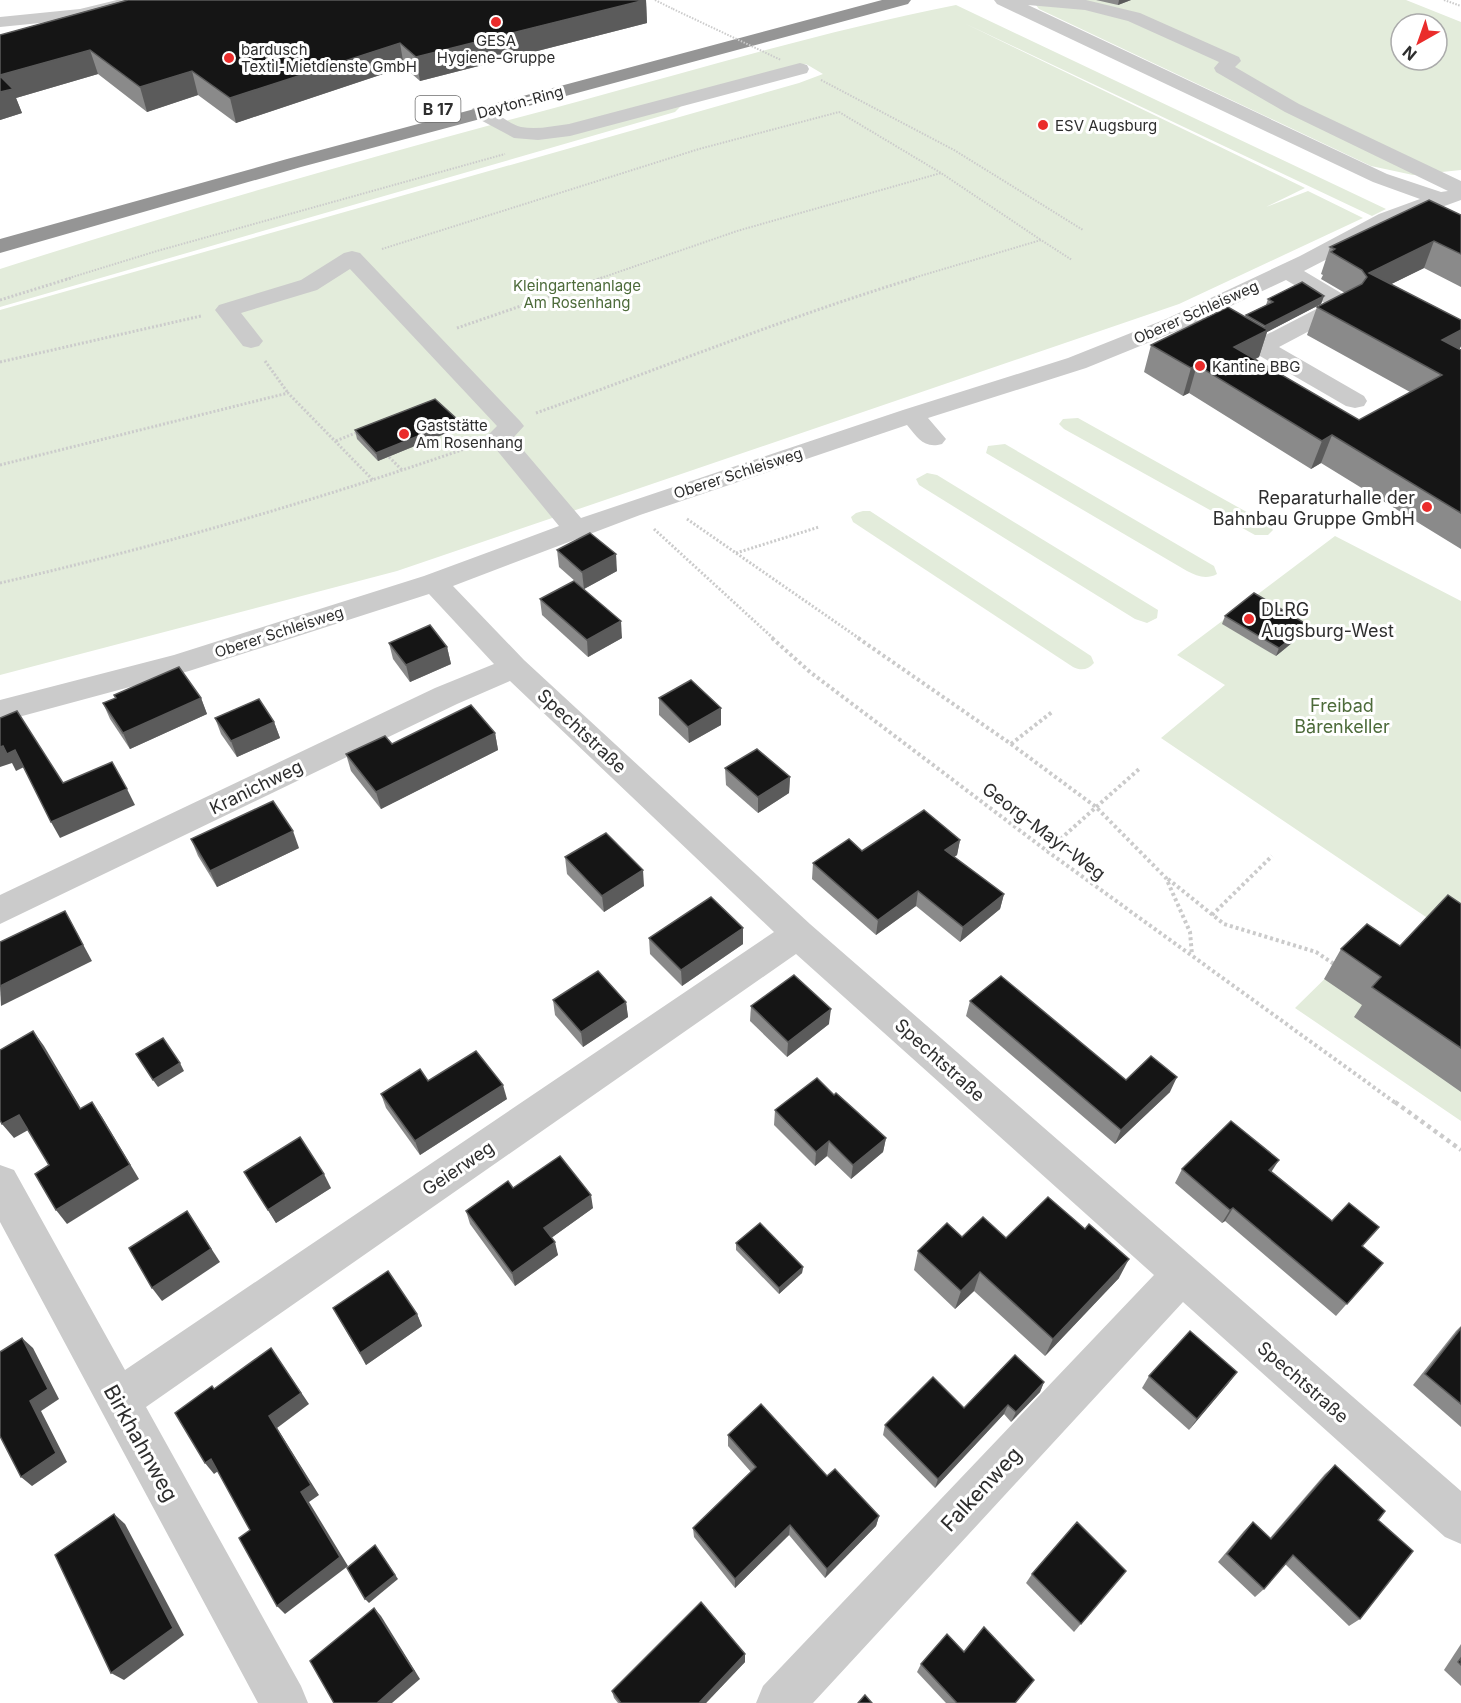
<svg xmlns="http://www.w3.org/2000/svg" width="1461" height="1703" font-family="Inter,sans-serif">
  <rect width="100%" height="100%" fill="#fff"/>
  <g fill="#e3ecdb" fill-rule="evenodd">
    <path d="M1032 0H1406L1461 22V170L1413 175 1371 166 1039 9ZM1401 24H1437V60H1401Z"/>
    <path d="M956 5 1386 209 1372 216 964 23 1305 188 1266 207 1308 191 1363 218 1179 304 397 571 0 675V310L799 83 823 74 806 64 692 95 675 112 0 307V269C192 207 385 153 580 101 705 67 829 30 956 5Z"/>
    <polygon points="1078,418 1270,525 1273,530 1268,535 1255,535 1064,429 1059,424 1063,419"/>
    <path d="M1005 444 1214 566 1217 574C1206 580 1197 576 1187 571L986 453 988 446Z"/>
    <polygon points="927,473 937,475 1158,610 1157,618 1147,623 1135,619 919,485 916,479"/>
    <path d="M863 511H870L1091 656 1094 663C1088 670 1081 671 1073 667L853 522 851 517 856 513Z"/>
    <polygon points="1335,536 1461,601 1461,1121 1295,1008 1350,954 1382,976 1429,925 1426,917 1161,738 1225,685 1177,655"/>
  </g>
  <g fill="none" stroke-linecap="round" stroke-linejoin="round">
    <g stroke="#cbcbcb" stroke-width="2" stroke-dasharray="1.5 1.5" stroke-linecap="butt">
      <polyline points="655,0 673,9"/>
      <polyline points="1444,0 1461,6"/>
      <polyline points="821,80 954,150 1083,230"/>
      <polyline points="382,249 699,149 839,112 941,173 1041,240"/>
      <polyline points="66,279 157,251 505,154"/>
      <polyline points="598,279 737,231 941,173"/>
      <polyline points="910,279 1041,240 1072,260"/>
    </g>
    <g stroke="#cbcbcb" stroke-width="3" stroke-dasharray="2 2" stroke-linecap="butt">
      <polyline points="0,300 71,278"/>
      <polyline points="457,328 602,278"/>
      <polyline points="265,361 288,393"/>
      <polyline points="0,362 201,316"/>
      <path d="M536 413C662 368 787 317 915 278"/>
      <polyline points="336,441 360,431"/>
      <polyline points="389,457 403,471"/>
      <polyline points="0,465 288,393 374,481"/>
      <polyline points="687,519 860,639"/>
      <polyline points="654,529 774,639"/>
      <polyline points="736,553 819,527"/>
      <path d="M0 583C160 546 318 500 473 446"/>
    </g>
    <g stroke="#cbcbcb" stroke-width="4" stroke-dasharray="3 3" stroke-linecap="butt">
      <polyline points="772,638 810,672 1047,851 1397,1104"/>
      <polyline points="858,638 1011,744 1096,807 1166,878 1190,932 1192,955"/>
      <polyline points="1011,744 1052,712"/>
      <polyline points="1047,851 1139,769"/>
      <polyline points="1168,879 1224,924 1316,952 1337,966"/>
      <polyline points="1212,915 1272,856"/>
    </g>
    <polyline stroke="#cbcbcb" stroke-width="4.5" stroke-dasharray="4 4" stroke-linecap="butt" points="1395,1102 1461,1150"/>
    <g fill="#cbcbcb" fill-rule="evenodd">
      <polygon points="117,0 149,0 146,4 80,19 0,27 0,17 80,9"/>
      <path d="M994 0H1086L1140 13 1239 57 1241 61 1235 67 1299 104 1461 181V200L1395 224 1304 271 1351 299 1355 304 1351 309 1279 347 1364 396 1367 401 1364 406 1355 408 1346 406 1215 330 1211 325 1215 320C1232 316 1247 329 1262 337L1326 304 1286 280 1182 329 1086 368 928 418 946 439 942 444C924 449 918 438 907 425L640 515 453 586 524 660 810 924 1461 1491V1544L1445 1537 1183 1302 813 1703H756L763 1686 1154 1275 796 954 146 1407 301 1686 308 1703H258L0 1222V1165L14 1170 125 1370 774 932 510 681 457 704 0 924V895L435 688 494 664 429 594 189 671 0 722V700L174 655 424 576 559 526 486 437 497 426 350 269 317 290 241 313 263 341 259 346 251 348 243 346 215 310 219 305 301 280 344 253 352 251 360 253 520 421 524 426 513 438 581 518 903 410 1068 358 1166 319 1300 256 1379 214 1420 199 1373 182 997 4ZM1028 5 1085 10 1128 21 1219 62 1214 68 1216 72 1285 112 1448 191 1441 192 1387 174Z"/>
      <path d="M800 63 807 65 809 69 807 73 570 136 538 140 514 138 473 116 470 112 473 108C492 103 504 123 521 127 537 130 553 126 569 124Z"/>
    </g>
    <polygon fill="#959595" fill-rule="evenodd" points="882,0 911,0 908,4 301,167 0,253 0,239 287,159"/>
    <polyline stroke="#cbcbcb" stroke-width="2" stroke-dasharray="1.5 1.5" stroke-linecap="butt" points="673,9 781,60"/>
  </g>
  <g fill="#8a8a8a">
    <polygon points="126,0 646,0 647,23 420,81 404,67 236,123 198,95 147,112 98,74 16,98 22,113 0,120 0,35"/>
    <polygon points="1096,0 1131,0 1118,5"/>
    <polygon points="1461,215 1461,287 1424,268 1391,284 1461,320 1461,346 1459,349 1461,350 1461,549 1321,463 1311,469 1189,393 1183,396 1144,372 1151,345 1245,317 1246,315 1266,305 1268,299 1324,296 1321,304 1267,332 1259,357 1255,359 1359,420 1410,392 1307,335 1317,307 1345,293 1321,279 1323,275 1321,274 1330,247"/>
    <polygon points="459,428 378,461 357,439 355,430"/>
    <polygon points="557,550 617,571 584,589 559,567"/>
    <polygon points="540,599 622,638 588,657 542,615"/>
    <polygon points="1225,616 1308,625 1304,633 1276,656 1222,624"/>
    <polygon points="389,643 447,647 451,664 410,682 393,659"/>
    <polygon points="201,698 207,714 130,749 110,719 103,703"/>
    <polygon points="659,698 721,708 721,725 689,743 659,715"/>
    <polygon points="215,718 274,722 280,738 237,757 221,734"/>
    <polygon points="495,733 498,750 381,809 351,771 346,754 392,744"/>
    <polygon points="725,768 790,777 789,793 758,813 726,785"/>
    <polygon points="191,839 299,848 217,887 198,856"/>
    <polygon points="960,840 957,855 954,857 1004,894 1000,909 960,942 916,906 876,935 812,879 813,863 862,851"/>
    <polygon points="565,857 644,886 604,912 567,874"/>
    <polygon points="1461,904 1461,1092 1354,1017 1362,1005 1324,979 1341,949 1400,946"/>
    <polygon points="743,928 743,944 682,986 650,954 649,938"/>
    <polygon points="553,1000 626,1002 628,1017 583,1047 555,1015"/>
    <polygon points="970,1001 1126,1080 1170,1092 1115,1144 966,1016"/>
    <polygon points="751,1006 829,1024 787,1057 750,1021"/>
    <polygon points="428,1081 507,1099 420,1155 386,1108 381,1094"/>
    <polygon points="834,1095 886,1138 883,1152 851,1179 827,1156 815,1166 774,1125 775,1110"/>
    <polygon points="1182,1169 1272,1172 1383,1263 1336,1316 1225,1221 1222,1223 1175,1183"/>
    <polygon points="244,1172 331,1188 276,1223"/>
    <polygon points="513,1188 593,1208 551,1238 558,1255 515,1286 470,1224 466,1211"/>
    <polygon points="962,1237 1006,1238 1119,1278 1045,1356 974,1291 955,1309 914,1270 918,1251"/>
    <polygon points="736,1243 803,1267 802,1273 779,1294 736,1250"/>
    <polygon points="333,1308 417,1314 422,1326 366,1365"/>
    <polygon points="1461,1326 1461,1427 1413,1385 1456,1331"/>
    <polygon points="1237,1372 1189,1430 1142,1388 1149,1376"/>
    <polygon points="1044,1382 1040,1392 1011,1422 1004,1414 935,1488 883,1435 885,1425 964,1408"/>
    <polygon points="728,1435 827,1476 879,1516 876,1526 825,1578 789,1535 735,1588 694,1537 693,1528 751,1472 728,1446"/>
    <polygon points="1335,1465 1378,1520 1360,1619 1349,1626 1285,1564 1264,1589 1255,1597 1218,1562 1244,1531 1253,1522 1270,1538 1325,1474"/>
    <polygon points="1126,1571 1074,1632 1026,1583 1032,1574"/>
    <polygon points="1461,1644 1461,1686 1444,1670"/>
    <polygon points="745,1654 745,1662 706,1703 618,1703 614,1698 612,1691"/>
    <polygon points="921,1664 1015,1703 946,1703 917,1672"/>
  </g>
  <g fill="#5b5b5b">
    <polygon points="646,0 647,23 420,81 416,57"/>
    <polygon points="1119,0 1131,0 1118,5"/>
    <polygon points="400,43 404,67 236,123 230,98"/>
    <polygon points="90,50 98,74 16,98 22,113 0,120 0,75"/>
    <polygon points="192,71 198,95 147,112 140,87"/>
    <polygon points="1434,241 1424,268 1359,300 1369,273"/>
    <polygon points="1324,296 1321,304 1267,332 1259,357 1226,374 1234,347 1263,332 1265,326"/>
    <polygon points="1461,330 1461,346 1458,353 1442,340"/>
    <polygon points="1197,365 1189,393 1183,396 1191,368"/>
    <polygon points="458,420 459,428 378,461 376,453"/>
    <polygon points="1332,435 1321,463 1311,469 1322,441"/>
    <polygon points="616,554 617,571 584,589 582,572"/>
    <polygon points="621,621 622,638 588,657 587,640"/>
    <polygon points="1308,625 1304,633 1276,656 1279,648"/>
    <polygon points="447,647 451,664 410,682 406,665"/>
    <polygon points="201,698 207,714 130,749 123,733"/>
    <polygon points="721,708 721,725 689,743 688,727"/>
    <polygon points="274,722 280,738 237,757 231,741"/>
    <polygon points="495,733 498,750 381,809 376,792"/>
    <polygon points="3,746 15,750 24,767 16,771 12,763 0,767 0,747"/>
    <polygon points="790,777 789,793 758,813 758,797"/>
    <polygon points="127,789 135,805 60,838 51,822"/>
    <polygon points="293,831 299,848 217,887 210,871"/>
    <polygon points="960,840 957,855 942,865 945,850"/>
    <polygon points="643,870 644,886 604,912 602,896"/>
    <polygon points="918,891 916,906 876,935 878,920"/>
    <polygon points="1004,894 1000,909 960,942 963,927"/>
    <polygon points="65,911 92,961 1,1006 0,986"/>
    <polygon points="743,928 743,944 682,986 681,970"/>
    <polygon points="626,1002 628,1017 583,1047 581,1032"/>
    <polygon points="831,1009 829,1024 787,1057 788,1042"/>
    <polygon points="33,1031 44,1046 90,1124 80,1109"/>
    <polygon points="180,1063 184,1071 158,1087 153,1080"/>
    <polygon points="1177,1077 1170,1092 1115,1144 1121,1130"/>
    <polygon points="503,1085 507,1099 420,1155 415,1141"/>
    <polygon points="92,1102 102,1117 139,1179 67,1224 56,1210"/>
    <polygon points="19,1115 30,1129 14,1138 2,1124"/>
    <polygon points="886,1138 883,1152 851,1179 853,1165"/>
    <polygon points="829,1141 827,1156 815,1166 816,1152"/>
    <polygon points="1279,1160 1270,1174 1269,1170"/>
    <polygon points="324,1174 331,1188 276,1223 268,1210"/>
    <polygon points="591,1195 593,1208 547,1241 544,1228"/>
    <polygon points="1233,1208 1225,1221 1222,1223 1230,1210"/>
    <polygon points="187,1211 220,1262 162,1301 152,1288"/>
    <polygon points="555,1242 558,1255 515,1286 512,1273"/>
    <polygon points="1129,1259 1119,1278 1045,1356 1053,1339"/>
    <polygon points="803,1267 802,1273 779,1294 779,1288"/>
    <polygon points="980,1272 974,1291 955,1309 961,1291"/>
    <polygon points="417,1314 422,1326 366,1365 360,1353"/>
    <polygon points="22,1338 33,1348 59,1399 41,1411 67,1462 32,1486 21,1477 30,1401"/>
    <polygon points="271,1348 309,1404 277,1428 319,1495 309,1502 348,1566 285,1614 277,1606 301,1492 269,1416"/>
    <polygon points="1237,1372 1228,1384 1189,1430 1197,1419"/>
    <polygon points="1044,1382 1040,1392 1011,1422 1016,1412"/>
    <polygon points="1008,1405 1004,1414 935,1488 938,1479"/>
    <polygon points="211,1459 221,1469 214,1474 205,1463"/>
    <polygon points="114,1514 125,1524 184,1635 124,1680 111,1673"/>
    <polygon points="879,1516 876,1526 825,1578 827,1569"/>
    <polygon points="790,1525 789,1535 735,1588 735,1579"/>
    <polygon points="375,1545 398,1579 369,1603 365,1599"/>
    <polygon points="374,1608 381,1616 420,1679 392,1703 377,1703"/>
    <polygon points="745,1654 745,1662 706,1703 699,1703"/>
  </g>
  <g fill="#151515" stroke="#5b5b5b" stroke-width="1.5">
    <polygon points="128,0 645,0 416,57 400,43 230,98 192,71 140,87 90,50 0,75 0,35"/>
    <polygon points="0,76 13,89 0,92"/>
    <polygon points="1429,200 1461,215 1461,254 1434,241 1369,273 1461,320 1461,330 1442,340 1461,350 1461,513 1332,435 1322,441 1197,365 1191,368 1151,345 1228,307 1268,330 1234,347 1359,420 1442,375 1317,307 1362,284 1367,277 1362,270 1331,252 1335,249 1330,247"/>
    <polygon points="1302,282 1324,296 1265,326 1246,315 1273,302 1268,299"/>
    <polygon points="435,399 458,420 376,453 355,430"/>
    <polygon points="590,533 616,554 582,572 557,550"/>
    <polygon points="574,581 621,621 587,640 540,599"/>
    <polygon points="1254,593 1308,625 1279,648 1225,616"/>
    <polygon points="430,625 447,647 406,665 389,643"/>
    <polygon points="179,667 201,698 123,733 103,703 116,698 114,695"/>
    <polygon points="691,680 721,708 688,727 659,698"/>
    <polygon points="259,699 274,722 231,741 215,718"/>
    <polygon points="471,705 495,733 376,792 346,754 385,736 392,744"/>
    <polygon points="17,711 63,783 112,762 127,789 51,822 15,750 7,754 3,746 0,747 0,718"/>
    <polygon points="757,749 790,777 758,797 725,768"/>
    <polygon points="273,801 293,831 210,871 191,839"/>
    <polygon points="924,810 960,840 945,850 1004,894 963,927 918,891 878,920 813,863 849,839 862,851"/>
    <polygon points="606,833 643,870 602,896 565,857"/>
    <polygon points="1448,895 1461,904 1461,1048 1372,987 1381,977 1341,949 1367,924 1400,946"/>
    <polygon points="711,897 743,928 681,970 649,938"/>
    <polygon points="65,911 83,945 0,986 0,942"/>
    <polygon points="598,971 626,1002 581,1032 553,1000"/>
    <polygon points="794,975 831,1009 788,1042 751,1006"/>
    <polygon points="1001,976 1126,1080 1151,1056 1177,1077 1121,1130 970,1001"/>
    <polygon points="33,1031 80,1109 92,1102 130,1165 56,1210 35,1174 49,1165 19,1115 2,1124 0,1120 0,1050"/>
    <polygon points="163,1038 180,1063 153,1080 136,1054"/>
    <polygon points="476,1051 503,1085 415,1141 381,1094 420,1069 428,1081"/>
    <polygon points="817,1078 834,1095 836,1093 886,1138 853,1165 829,1141 816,1152 775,1110"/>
    <polygon points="1231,1121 1279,1160 1269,1170 1332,1221 1349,1203 1379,1227 1362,1246 1383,1263 1347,1304 1233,1208 1230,1210 1182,1169"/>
    <polygon points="300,1137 324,1174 268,1210 244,1172"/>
    <polygon points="560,1156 591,1195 544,1228 555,1242 512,1273 466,1211 508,1181 513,1188"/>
    <polygon points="1048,1197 1085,1229 1089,1224 1129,1259 1053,1339 980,1272 961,1291 918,1251 947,1223 962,1237 983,1217 1006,1238"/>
    <polygon points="187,1211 211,1249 152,1288 129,1248"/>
    <polygon points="760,1223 803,1267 779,1288 736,1243"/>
    <polygon points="388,1271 417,1314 360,1353 333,1308"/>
    <polygon points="1461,1328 1461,1404 1425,1374"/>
    <polygon points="1190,1331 1237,1372 1197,1419 1149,1376"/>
    <polygon points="22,1338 48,1389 30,1401 56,1453 21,1477 0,1436 0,1352"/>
    <polygon points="271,1348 301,1393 269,1416 311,1485 301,1492 340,1557 277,1606 239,1538 250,1530 211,1459 205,1463 175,1413 212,1386 214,1389"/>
    <polygon points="1015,1355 1044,1382 1016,1412 1008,1405 938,1479 885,1425 933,1377 964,1408"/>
    <polygon points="761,1404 827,1476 835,1469 879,1516 827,1569 790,1525 735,1579 693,1528 756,1467 728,1435"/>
    <polygon points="1335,1465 1385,1511 1378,1520 1413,1551 1360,1619 1293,1555 1264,1589 1227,1554 1253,1522 1271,1539"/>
    <polygon points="114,1514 173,1628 111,1673 55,1555"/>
    <polygon points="1077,1522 1126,1571 1081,1624 1032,1574"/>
    <polygon points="375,1545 395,1575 365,1599 347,1568"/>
    <polygon points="701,1602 745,1654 699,1703 621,1703 612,1691"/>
    <polygon points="374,1608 414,1671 377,1703 334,1703 310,1661"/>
    <polygon points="984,1627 1034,1680 1015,1703 957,1703 921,1664 947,1634 964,1652"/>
    <polygon points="1461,1658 1461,1665 1458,1662"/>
    <polygon points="865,1695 872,1703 858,1703"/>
  </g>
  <g fill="#ea2c2b" stroke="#fff" stroke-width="2">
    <circle cx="496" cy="22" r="6"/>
    <circle cx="229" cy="58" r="6"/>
    <circle cx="1043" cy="125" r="6"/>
    <circle cx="1200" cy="366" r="6"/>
    <circle cx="404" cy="434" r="6"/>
    <circle cx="1427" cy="507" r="6"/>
    <circle cx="1249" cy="619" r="6"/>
  </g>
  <g text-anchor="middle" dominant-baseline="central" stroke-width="6" stroke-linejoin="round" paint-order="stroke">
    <g font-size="15" fill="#2e2e2e" stroke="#fff" text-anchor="start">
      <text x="496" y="40" text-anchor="middle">GESA<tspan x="496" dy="17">Hygiene-Gruppe</tspan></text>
      <text x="241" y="49">bardusch<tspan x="241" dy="17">Textil-Mietdienste GmbH</tspan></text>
      <text x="1055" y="125">ESV Augsburg</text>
      <text x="1212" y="366">Kantine BBG</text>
      <text x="416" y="425">Gaststätte<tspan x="416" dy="17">Am Rosenhang</tspan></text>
    </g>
    <g font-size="15" fill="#2e2e2e" stroke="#fff">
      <text transform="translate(520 102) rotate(-15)">Dayton-Ring</text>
      <text transform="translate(1196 312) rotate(-24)">Oberer Schleisweg</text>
      <text transform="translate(738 473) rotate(-18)">Oberer Schleisweg</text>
      <text transform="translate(279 632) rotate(-18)">Oberer Schleisweg</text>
    </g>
    <g font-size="15" fill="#4d6b3a" stroke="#fff">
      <text x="577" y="285">Kleingartenanlage<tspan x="577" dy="17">Am Rosenhang</tspan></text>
    </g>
    <rect fill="#fff" stroke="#6d6d6d" stroke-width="1.5" x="415.5" y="96" width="45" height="26" rx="4.5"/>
    <g font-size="16" font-weight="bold" fill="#2e2e2e">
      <text x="438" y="109">B 17</text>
    </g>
    <g font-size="18" fill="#2e2e2e" stroke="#fff" text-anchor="end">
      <text x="1415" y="497">Reparaturhalle der<tspan x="1415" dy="21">Bahnbau Gruppe GmbH</tspan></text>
      <text x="1261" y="609" text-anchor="start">DLRG<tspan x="1261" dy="21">Augsburg-West</tspan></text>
    </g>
    <g font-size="18" fill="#4d6b3a" stroke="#fff">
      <text x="1342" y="705">Freibad<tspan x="1342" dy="21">Bärenkeller</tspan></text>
    </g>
    <g font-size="18" fill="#2e2e2e" stroke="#fff">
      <text transform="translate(582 731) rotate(43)">Spechtstraße</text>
      <text transform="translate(256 787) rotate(-26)">Kranichweg</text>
      <text transform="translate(1044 831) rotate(37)">Georg-Mayr-Weg</text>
      <text transform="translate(940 1060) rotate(42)">Spechtstraße</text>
      <text transform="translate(458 1168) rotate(-34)">Geierweg</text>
      <text transform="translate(1303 1382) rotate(41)">Spechtstraße</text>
    </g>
    <g font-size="21" fill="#2e2e2e" stroke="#fff">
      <text transform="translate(141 1443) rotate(61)">Birkhahnweg</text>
      <text transform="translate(981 1489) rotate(-47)">Falkenweg</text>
    </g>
  </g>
  <g transform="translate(1419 42) rotate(220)"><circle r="28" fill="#ffffff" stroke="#ababab" stroke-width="1.5"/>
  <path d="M0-4.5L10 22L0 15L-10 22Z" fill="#ea2c2b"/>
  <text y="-9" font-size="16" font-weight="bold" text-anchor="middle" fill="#2e2e2e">N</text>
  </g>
</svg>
